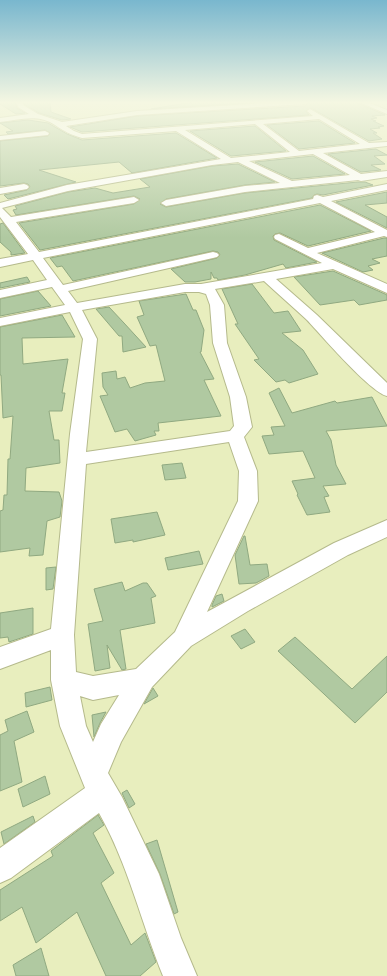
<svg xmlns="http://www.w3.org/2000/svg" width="387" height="976" font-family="Raleway,sans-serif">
  <rect width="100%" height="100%" fill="#e8eebe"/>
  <g fill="#b0c9a1" stroke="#90a981">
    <polygon points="0,102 15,102 17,108 25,113 16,114 0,104"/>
    <polygon points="23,102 50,102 51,112 71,119 62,120 39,113 24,104"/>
    <polygon points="193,102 267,102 151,109"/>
    <polygon points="309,102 358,102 358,103 385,115 372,116 377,118 371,119 376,121 373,121 384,126 378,127 380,128 370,129 377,133 373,133 382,139 369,141 311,108 306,111 309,115 82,132 70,127 137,116 305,106"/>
    <polygon points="28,120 48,123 67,134 82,140 176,133 217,158 132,173 119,162 39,170 76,182 8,199 4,195 27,190 30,187 28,184 24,183 0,186 0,141 48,136 50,133 45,130 8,134 6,132 13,131 0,123"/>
    <polygon points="319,121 355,143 299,149 267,125"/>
    <polygon points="255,126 286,151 231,156 190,131"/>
    <polygon points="376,149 387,155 374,156 385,164 371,165 381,170 361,172 328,154"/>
    <polygon points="313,156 345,174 292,179 255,162"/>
    <polygon points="238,164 275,182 245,185 166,199 160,204 166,207 245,193 358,182 365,182 373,185 323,195 317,194 314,195 312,198 40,250 19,223 134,204 140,199 134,196 16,215 13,210 17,209 15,206 68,192 95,188 113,193 150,187 140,179 212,166"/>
    <polygon points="387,192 387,203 365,205 387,217 387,228 336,202"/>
    <polygon points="320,205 371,231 308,246 280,233 275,234 273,236 274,240 317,262 286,268 283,264 245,275 218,280 217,278 214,278 211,272 211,279 195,282 185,282 171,269 217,258 220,255 218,252 213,251 73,281 62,266 57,267 50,258"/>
    <polygon points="3,223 25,253 11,255 11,252 0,242 0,224"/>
    <polygon points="384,238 387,238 387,256 372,259 380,263 368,266 373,270 363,272 322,253"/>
    <polygon points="333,271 385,294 387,295 387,300 359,305 354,300 320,305 294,277"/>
    <polygon points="27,277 30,282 0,288 0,283"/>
    <polygon points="252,284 274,313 288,311 301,331 282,333 303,350 318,374 289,383 285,380 276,382 254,360 259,359 235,324 238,324 222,289"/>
    <polygon points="38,291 51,306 0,316 0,299"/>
    <polygon points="186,294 193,310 196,310 204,330 201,352 200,352 214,379 204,380 221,416 158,423 159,431 154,431 156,435 135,441 127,429 115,432 100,396 108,395 103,387 102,373 116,371 117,379 125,377 130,388 145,383 165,381 156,345 150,346 137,317 144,315 139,301"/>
    <polygon points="109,307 124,323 146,347 123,352 122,336 119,336 96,309"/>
    <polygon points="62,315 75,337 22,338 23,364 68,359 62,393 65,393 62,411 49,411 54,440 59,440 60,463 26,468 25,491 59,492 62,501 60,517 47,521 43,555 29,556 30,548 0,552 0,511 3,510 4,495 7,495 8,459 10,459 13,416 3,418 1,375 0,375 0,327"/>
    <polygon points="279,388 292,413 335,401 337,403 372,397 387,426 326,431 331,440 336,465 346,484 323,486 329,496 324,497 330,512 307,515 297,495 298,494 292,481 315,478 303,451 269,454 262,436 274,435 271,427 285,426 269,393"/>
    <polygon points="182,463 186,478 165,480 162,465"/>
    <polygon points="157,512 165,535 133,542 133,540 115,543 111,519"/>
    <polygon points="244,536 245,536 250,565 267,564 269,576 256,583 239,584 235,555"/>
    <polygon points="199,551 203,564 168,570 165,558"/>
    <polygon points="56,567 53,589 46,590 46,568"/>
    <polygon points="122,582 125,591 143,583 147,583 156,596 151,598 155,623 120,630 126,669 122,670 107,645 110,668 95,671 88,624 103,621 94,589"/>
    <polygon points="222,594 224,601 212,607 212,605 216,596"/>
    <polygon points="33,608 33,634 9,642 8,637 0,638 0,613"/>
    <polygon points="245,629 255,642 241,649 231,636"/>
    <polygon points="295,637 352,689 387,656 387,692 355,723 278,651"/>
    <polygon points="50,687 52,700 26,707 25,693"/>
    <polygon points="153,688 158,696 144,704"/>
    <polygon points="27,711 34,732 14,741 22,782 0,791 0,735 8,731 5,720"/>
    <polygon points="106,712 100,723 94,737 92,715"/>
    <polygon points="45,776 50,794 23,807 18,789"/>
    <polygon points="127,790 135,804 129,808 122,793"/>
    <polygon points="98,815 104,825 93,833 114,873 101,883 131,945 145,933 156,962 140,976 106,976 77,912 36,943 22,907 0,921 0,890 53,856 51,851"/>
    <polygon points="33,816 35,822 4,844 1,832"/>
    <polygon points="157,840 178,912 174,914 160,874 146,844"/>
    <polygon points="41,948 49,976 16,976 13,965"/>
  </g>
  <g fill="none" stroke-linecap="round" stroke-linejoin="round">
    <g stroke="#b5ba8c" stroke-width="2">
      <g id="minor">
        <path d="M16 102H22L23 105 38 114 62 122 137 111 283 102H308L305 104 137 115 66 126 74 131 82 134 313 116 307 111 310 109 369 143 387 142V146L323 153 361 174 387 171V177L361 181 358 180 245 192 166 206 161 203 166 200 245 186 280 183 238 162 212 165 68 191 2 208 11 217 134 197 139 200 134 203 16 222 39 252 313 199 314 196 317 195 323 197 387 184V190L331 201 387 230V237L384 236 317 253 387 284V293L333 269 276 279 317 315 387 383V396C370 392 322 336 307 320 293 307 278 294 264 281L215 289 224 305 227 343 246 397 252 427 244 437 257 471 258 501 207 612 334 543 387 520V537L348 555 248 611 191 646 152 687 121 742 108 773 122 797 159 874 181 938 197 976H163C141 922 128 864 99 813L11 878 0 883V848L85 788 60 726 51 680V650L0 669V647L51 629 70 434 83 339 70 312 0 326V318L65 305 52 287 0 298V290L47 280 33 260 0 267V259L28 254 0 217V203L67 185 221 159 176 131 82 138C71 135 64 131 55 125 38 113 18 120 0 122V118L29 114 18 107ZM319 119 360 144 299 151 263 124ZM255 124 290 152 231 158 185 130ZM313 154 350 175 292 181 249 161ZM320 203 375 232 308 248 279 234 275 235 274 237 275 239 322 263 201 284H185L77 303 68 291 213 258 217 257 219 255 217 253 213 252 63 285 43 258ZM185 292H199L206 294 210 305 213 343 230 397 234 426 230 431 86 452 97 339 82 310ZM229 442 239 471 238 501 175 632 136 669 93 676 76 672 74 635 86 464ZM119 695 101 724 93 742 86 726 80 696 93 700Z"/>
        <polygon points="359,102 367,102 387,110 387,114"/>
        <polygon points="45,131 49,133 48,135 0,140 0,136"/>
        <polygon points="24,184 27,185 29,187 27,189 0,194 0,188"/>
      </g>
    </g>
    <use href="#minor" fill="#fff" fill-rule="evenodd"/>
  </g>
  <linearGradient id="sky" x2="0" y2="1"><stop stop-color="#79b7ce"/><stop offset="0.43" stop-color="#f5f7e2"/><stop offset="1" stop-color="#f5f7e2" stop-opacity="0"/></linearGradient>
  <rect width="387" height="238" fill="url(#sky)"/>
</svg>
